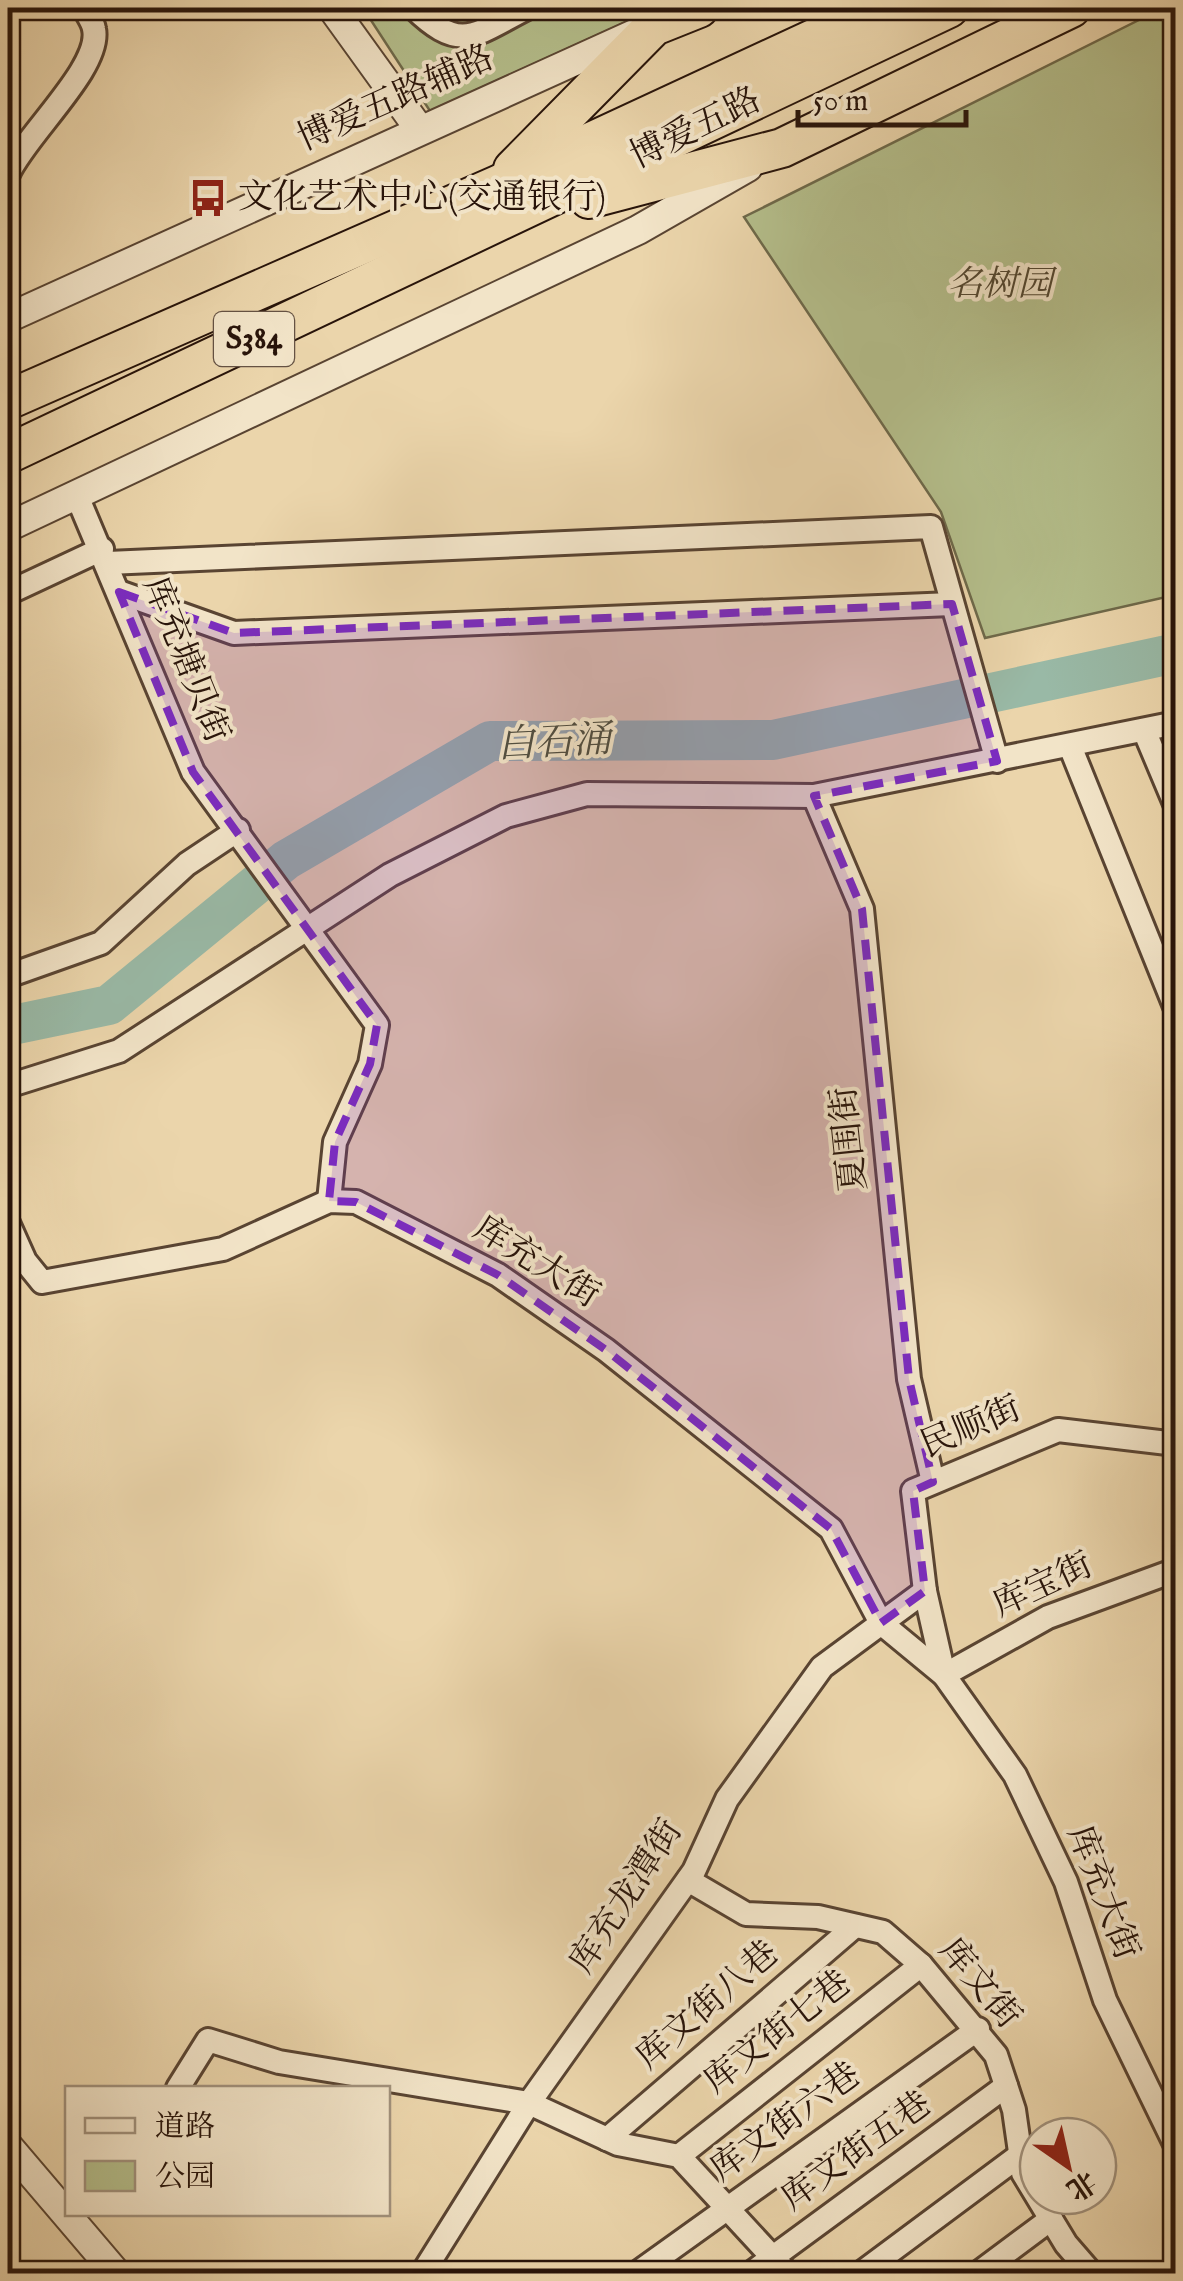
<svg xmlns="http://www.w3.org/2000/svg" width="1183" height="2281" font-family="'IM FELL English','Noto Serif SC',serif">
  <rect width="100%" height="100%" fill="#ebd5ab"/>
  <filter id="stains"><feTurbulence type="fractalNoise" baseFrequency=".002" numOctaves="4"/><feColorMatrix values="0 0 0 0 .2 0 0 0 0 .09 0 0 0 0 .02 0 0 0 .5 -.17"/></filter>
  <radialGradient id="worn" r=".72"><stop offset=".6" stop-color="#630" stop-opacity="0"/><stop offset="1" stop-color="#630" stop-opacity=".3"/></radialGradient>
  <g fill="#b4be8b" stroke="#6e694a" stroke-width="2.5">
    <polygon points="363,8 657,8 430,111"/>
    <polygon points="1163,8 1176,8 1175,595 985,638 941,512 744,217"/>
  </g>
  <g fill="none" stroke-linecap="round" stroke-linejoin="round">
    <polyline stroke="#99b9a6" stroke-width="40" points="8,1026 109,1005 286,860 490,741 773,740 1176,653"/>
    <g stroke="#594432" stroke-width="28">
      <g id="minor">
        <path d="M414 8C461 54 476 34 527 8"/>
        <path d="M8 174C26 134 102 67 94 29 93 22 87 14 84 8"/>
        <polyline points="77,496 193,772 377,1025 370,1064 335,1142 329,1201"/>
        <polyline points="108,563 931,527 997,761"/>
        <polyline points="119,592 234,633 952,604"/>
        <polyline points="8,593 102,549"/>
        <polyline points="1144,730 1176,806"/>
        <polyline points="1070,746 1176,1009"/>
        <polyline points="814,796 862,909 909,1379 933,1482"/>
        <polyline points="8,976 101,943 187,864 238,830"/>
        <polyline points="8,1086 119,1051 390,875 506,816 587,794 814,796 1176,723"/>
        <polyline points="8,1223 25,1261 42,1282 223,1249 329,1201 356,1202 498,1275 606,1350 831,1529 881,1623 944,1675 1048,1617 1176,1570"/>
        <polyline points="1176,1444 1058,1430 913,1491 925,1591 944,1675 1015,1775 1066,1882 1105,2000 1176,2146"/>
        <polyline points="688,1880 746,1914 818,1917 883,1932 921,1965 996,2055 1014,2110 1023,2173 1066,2244 1092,2274"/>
        <polyline points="178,2088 208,2040 279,2062 529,2103 618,2144 679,2156 788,2274"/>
        <polyline points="607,2139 855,1926"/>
        <polyline points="679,2156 921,1965"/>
        <polyline points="422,2274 529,2103 694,1871 727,1799 822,1667 925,1591"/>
        <polyline points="636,2274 978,2029"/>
        <polyline points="750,2274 1006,2086"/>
        <polyline points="860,2274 1020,2155"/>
        <polyline points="977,2274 1051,2219"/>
      </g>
    </g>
    <g stroke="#594432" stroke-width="32">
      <g id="tertiary">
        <polyline points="332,8 420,130"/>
        <polyline points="8,318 643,30"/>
        <polyline points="8,527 638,230 748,167"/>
        <polyline points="8,2146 117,2274"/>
      </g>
    </g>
    <g stroke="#28140a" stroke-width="42">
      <g id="trunk">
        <polyline points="513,169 654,26 699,8"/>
        <polyline points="589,199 782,148 1071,8"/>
        <polyline points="8,400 498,185 880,8"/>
        <polyline points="8,454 949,8"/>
      </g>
    </g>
    <use href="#minor" stroke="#f2e4c8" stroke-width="22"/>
    <use href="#tertiary" stroke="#f2e4c8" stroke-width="28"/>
    <use href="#trunk" stroke="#ebd5ab" stroke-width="38"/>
  </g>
  <path fill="#7b2cbf" fill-opacity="0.2" stroke="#7b2cbf" stroke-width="8" stroke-dasharray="20 12" stroke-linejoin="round" d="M119 592 234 633 952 604 997 761 814 796 862 909 909 1379 933 1482 913 1491 925 1591 881 1623 831 1529 606 1350 498 1275 356 1202 329 1201 335 1142 370 1064 377 1025 193 772Z"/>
  <defs>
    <g id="bus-bare" transform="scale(3)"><path d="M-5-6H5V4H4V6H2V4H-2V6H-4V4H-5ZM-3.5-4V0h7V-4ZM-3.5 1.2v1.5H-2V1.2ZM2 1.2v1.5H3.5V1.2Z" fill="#8f2418" stroke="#f2e4c8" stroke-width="2.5" paint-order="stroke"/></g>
  </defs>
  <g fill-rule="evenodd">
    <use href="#bus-bare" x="208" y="198"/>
  </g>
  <g text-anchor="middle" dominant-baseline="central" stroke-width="8" stroke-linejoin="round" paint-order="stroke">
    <rect fill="#f2e4c8" stroke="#655243" stroke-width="2.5" x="214" y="312" width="80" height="54" rx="8"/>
    <g font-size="32" font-weight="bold" fill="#28140a">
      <text x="254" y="339">S384</text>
    </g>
    <g font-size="35" fill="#28140a" stroke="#f2e4c8">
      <text transform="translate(396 99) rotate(-24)">博爱五路辅路</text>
      <text transform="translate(696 129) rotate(-26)">博爱五路</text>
      <text transform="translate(185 660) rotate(68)">库充塘贝街</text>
      <text transform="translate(850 1139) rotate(-96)">夏围街</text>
      <text transform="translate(536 1263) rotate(32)">库充大街</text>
      <text transform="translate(971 1428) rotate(-23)">民顺街</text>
      <text transform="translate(1043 1586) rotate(-25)">库宝街</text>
      <text transform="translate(1102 1893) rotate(69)">库充大街</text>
      <text transform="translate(627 1897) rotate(-57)">库充龙潭街</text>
      <text transform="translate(979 1984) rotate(50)">库文街</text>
      <text transform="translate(708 2006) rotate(-41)">库文街八巷</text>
      <text transform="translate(778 2033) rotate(-38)">库文街七巷</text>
      <text transform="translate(786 2123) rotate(-36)">库文街六巷</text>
      <text transform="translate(857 2152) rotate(-36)">库文街五巷</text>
    </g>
    <g font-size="35" fill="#28140a" stroke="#f2e4c8" text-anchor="start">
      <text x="238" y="198">文化艺术中心(交通银行)</text>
    </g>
    <g font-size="35" font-style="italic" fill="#524731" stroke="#f2e4c8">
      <text x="1000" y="285">名树园</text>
    </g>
    <g font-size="38" font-style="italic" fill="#504e41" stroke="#f2e4c8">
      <text transform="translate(554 744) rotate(-3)">白石涌</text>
    </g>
  </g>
  <rect width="1183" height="2281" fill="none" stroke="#ebd5ab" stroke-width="40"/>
  <rect x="10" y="10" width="1163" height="2261" fill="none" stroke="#28140a" stroke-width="5"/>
  <rect x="20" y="20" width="1143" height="2241" fill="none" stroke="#28140a" stroke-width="2.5"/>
  <rect x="65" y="2086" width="325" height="130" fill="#f2e4c8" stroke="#a1917c" stroke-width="2.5"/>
  <rect x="85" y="2118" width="50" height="15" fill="#f2e4c8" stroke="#a1917c" stroke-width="2.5"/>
  <text x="155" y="2136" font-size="30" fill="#28140a">道路</text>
  <rect x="85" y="2161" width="50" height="30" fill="#b4be8b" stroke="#a1917c" stroke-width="2.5"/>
  <text x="155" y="2186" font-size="30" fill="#28140a">公园</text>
  <g transform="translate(1068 2166) rotate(146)"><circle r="48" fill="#f2e4c8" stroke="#a1917c" stroke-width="2.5"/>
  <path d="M0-8L18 38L0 25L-18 38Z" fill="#8f2418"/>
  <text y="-15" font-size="28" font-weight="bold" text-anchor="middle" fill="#28140a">北</text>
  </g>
  <path d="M798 110v15h168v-15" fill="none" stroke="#28140a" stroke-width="5"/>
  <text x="813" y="110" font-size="30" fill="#28140a" stroke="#f2e4c8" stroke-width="8" paint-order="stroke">50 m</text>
  <rect width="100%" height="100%" filter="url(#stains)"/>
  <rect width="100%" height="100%" fill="url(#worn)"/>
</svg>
